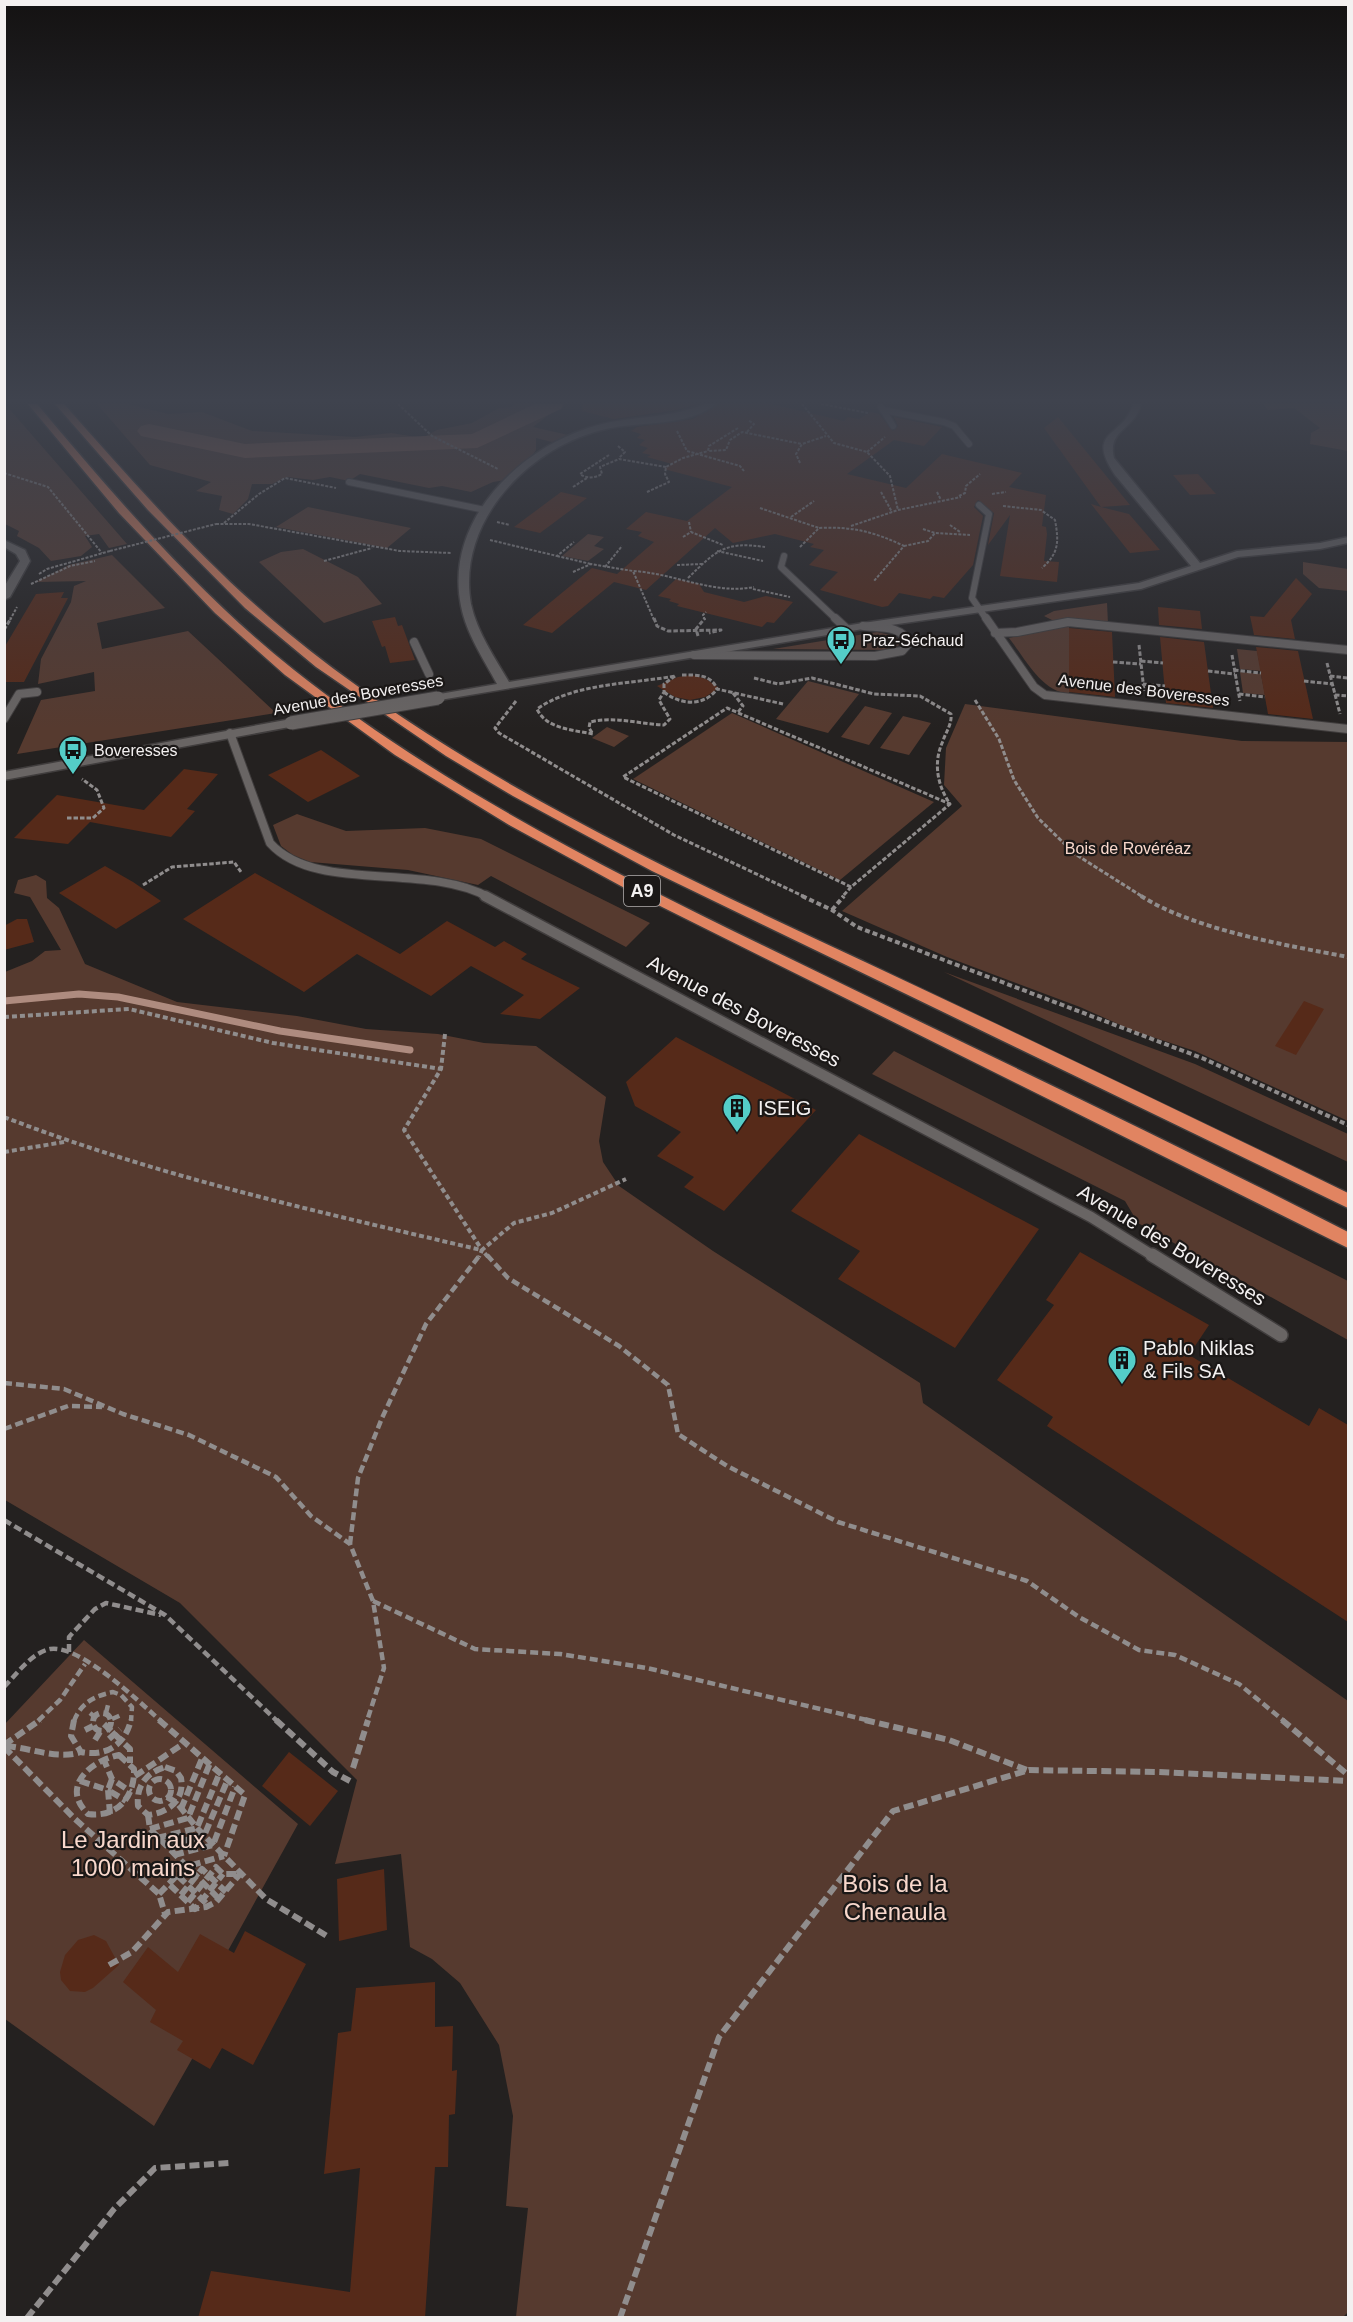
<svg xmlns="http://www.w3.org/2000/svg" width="1353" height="2322" font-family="Arial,sans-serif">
  <rect width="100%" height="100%" fill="#242120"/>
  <g fill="#563a2f">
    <polygon points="5,404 127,544 109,548 99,534 85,536 92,547 81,556 51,561 39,548 17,536 19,531 5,524"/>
    <polygon points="97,404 128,404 168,414 202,412 252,431 355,437 391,433 422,438 437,430 472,423 499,408 512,407 514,404 562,404 533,427 568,435 552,442 536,438 536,450 517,478 493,482 471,492 442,486 429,488 360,474 349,481 330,477 313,480 287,477 272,484 252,484 248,499 233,514 219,510 222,496 196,491 211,482 150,465"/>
    <polygon points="1263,404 1348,404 1348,451 1310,444 1311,433 1320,428 1294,408 1268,410"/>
    <polygon points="308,507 411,528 387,548 276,527"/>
    <polygon points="588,534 604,537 594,546 604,549 588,561 562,556"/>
    <polygon points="303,549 358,577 382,604 324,623 259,562 281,552"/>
    <polygon points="112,555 165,608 97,623 102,649 188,631 276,713 17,754 41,700 95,691 94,672 38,684 41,659 71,602 74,586 86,581 36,582 69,565"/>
    <polygon points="1303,562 1348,569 1348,591 1319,588 1303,574"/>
    <polygon points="1107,603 1108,624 1056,622 1044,616 1054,611"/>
    <path d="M1069 625V694C1041 691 1026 660 1009 638Z"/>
    <polygon points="877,632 895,636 900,641 899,645 888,650 773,649"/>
    <polygon points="1237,649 1257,651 1261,671 1240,669"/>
    <polygon points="1240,672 1261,674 1265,695 1243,693"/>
    <polygon points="808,681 859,694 828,733 776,719"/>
    <polygon points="965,704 1242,741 1348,742 1348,1121 1195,1051 1134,1031 1080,1007 947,957 842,911 962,806 944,785 946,748"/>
    <polygon points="865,706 892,713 869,745 841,737"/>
    <polygon points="732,713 934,802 840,880 633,779"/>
    <polygon points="903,716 931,723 909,755 880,748"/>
    <polygon points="607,727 629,736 614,747 592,738"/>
    <polygon points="297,814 346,831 425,828 481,839 650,923 626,947 491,876 478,885 408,870 310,862 293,855 281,846 273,825"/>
    <polygon points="36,875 46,881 47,898 59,908 85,964 177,1002 297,1016 366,1029 438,1034 484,1043 536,1046 606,1097 599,1141 603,1162 619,1186 713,1251 920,1383 923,1403 1348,1701 1348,2312 1343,2317 516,2317 528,2208 506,2206 513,2116 499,2045 460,1983 432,1959 410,1947 401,1854 335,1864 357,1780 180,1603 5,1500 5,972 32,961 45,951 61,950 30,897 14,893 18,880"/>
    <polygon points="944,972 1195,1064 1348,1134 1348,1162"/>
    <polygon points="894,1051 1348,1281 1348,1340 1138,1223 1125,1201 872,1074"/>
    <polygon points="84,1640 298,1824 183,2032 200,2045 154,2126 5,2019 4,1725"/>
  </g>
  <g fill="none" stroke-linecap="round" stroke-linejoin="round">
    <polyline stroke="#ae8b7f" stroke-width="7" points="4,1001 79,994 118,997 280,1031 410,1050"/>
    <polygon fill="#91604e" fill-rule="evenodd" points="535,404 564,404 561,409 477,448 245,458 141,436 137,431 141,426 149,424 245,444 472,434"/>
  </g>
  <g fill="#562a19">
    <polygon points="583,404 698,404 676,410 614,419 582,411"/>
    <polygon points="718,404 771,404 844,421 848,417 859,419 871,412 879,414 893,431 898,426 894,417 942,427 924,446 894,440 847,474 906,488 942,454 1022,473 1009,487 1046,495 1042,526 1046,527 1047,534 1044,561 1059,562 1057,582 1000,576 1010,515 988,545 994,513 978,500 974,507 983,516 973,565 944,598 933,596 930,599 899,593 888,606 882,607 820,590 838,572 809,565 824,550 810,547 814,544 775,534 733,543 715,528 646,590 614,582 552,633 523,625 592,568 617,574 654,542 638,536 642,532 626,529 646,512 687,521 732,487 664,469 672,464 647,457 651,455 642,453 648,448 639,445 645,440 637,438 641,434 631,431 637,427 693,419"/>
    <polygon points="1058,417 1130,505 1101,507 1129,514 1160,550 1130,553 1091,504 1101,507 1044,428"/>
    <polygon points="1198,474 1216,494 1190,495 1173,475"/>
    <polygon points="561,492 587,498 540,533 514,527"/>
    <polygon points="1296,578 1312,594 1291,620 1295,639 1254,635 1250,616 1264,617"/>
    <polygon points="676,579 699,584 704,592 744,602 766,596 793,602 774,623 767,622 762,627 677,606 679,604 669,601 671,599 658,596"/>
    <polygon points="64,592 61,598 68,598 24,682 4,682 4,648 36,594"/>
    <polygon points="1158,607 1200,611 1202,629 1159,625"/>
    <polygon points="395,617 398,626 402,625 415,660 390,663 385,646 382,647 372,621"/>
    <polygon points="1069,628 1112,632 1115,697 1069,692"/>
    <polygon points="1160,637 1204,642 1213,708 1166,703"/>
    <polygon points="1256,647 1298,651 1313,719 1268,714"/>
    <polygon points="692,675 706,679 719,688 705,697 690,700 675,697 657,686 678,677"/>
    <polygon points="321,750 360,776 308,802 268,775"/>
    <polygon points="184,769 218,774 187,809 195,811 171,837 90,822 68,844 14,838 57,795 144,810"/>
    <polygon points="105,866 133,882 161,901 116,929 59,893"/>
    <polygon points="255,873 400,954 447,921 495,947 504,941 527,954 521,959 580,988 540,1019 500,1014 524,995 471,966 431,996 357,954 304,992 183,919"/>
    <polygon points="17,919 27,919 34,942 4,950 4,926"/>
    <polygon points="1304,1001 1324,1009 1296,1055 1275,1046"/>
    <polygon points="676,1037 816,1110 724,1211 684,1187 694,1177 657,1156 681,1132 635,1106 626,1082"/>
    <polygon points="859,1134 1039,1229 955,1348 838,1279 860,1251 791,1211"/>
    <polygon points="1080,1252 1209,1325 1189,1355 1309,1426 1319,1408 1348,1425 1348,1622 1047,1426 1053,1417 997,1380 1054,1305 1046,1300"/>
    <polygon points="289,1752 338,1791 310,1826 262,1786"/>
    <polygon points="384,1869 387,1930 339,1941 337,1879"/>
    <polygon points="245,1931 306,1964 253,2065 222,2048 210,2069 177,2050 183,2041 150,2022 156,2010 123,1982 148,1947 178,1972 200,1934 234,1953"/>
    <polygon points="94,1935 106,1941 119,1965 93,1988 85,1992 70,1991 61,1980 60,1972 65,1955 78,1940"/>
    <polygon points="435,1982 435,2027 453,2026 452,2071 457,2070 455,2114 449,2115 448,2167 435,2167 425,2318 198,2318 211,2271 350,2292 360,2168 324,2174 338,2033 351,2031 356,1988"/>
  </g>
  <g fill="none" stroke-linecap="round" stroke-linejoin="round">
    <g stroke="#403d3d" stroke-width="8">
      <g id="lane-far3">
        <polyline points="881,407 893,426"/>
        <polyline points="883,410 944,422 954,426 969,444"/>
        <polyline points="349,482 485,510"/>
        <polyline points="979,505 989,514 972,598 987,620"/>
        <polyline points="784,556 781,567 837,620"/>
      </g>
    </g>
    <g stroke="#403d3d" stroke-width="10">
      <g id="lane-far2">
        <polyline points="835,618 847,629"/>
        <polyline points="986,618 1034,687 1045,695 1348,729"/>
        <polyline points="995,633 1017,632 1068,622 1348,650"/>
        <polyline points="414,642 429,674"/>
        <path d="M694 655 875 656 902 651 909 643C901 625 880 628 863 626"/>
        <polyline points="4,719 19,694 37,692"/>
        <path d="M230 733 270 843C316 894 425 862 488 897"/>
      </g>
    </g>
    <g stroke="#403d3d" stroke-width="13">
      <polyline id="lane-far1" points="485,896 1091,1217 1155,1257"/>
    </g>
    <g stroke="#403d3d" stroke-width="16">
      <polyline id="lane" points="1152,1255 1281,1335"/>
    </g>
    <g stroke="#403d3d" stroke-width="3">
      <g id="street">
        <path d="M705 404H716C688 427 640 421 606 429 529 446 456 522 471 604 477 632 495 658 509 682L863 623 1139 583 1191 566 1115 475C1084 429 1124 438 1133 404H1141C1135 430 1107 429 1114 458L1200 563 1237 551 1320 543 1348 537V543L1320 549 1238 557 1141 589 863 629 434 701V695L497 684C484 660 466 633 461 606 444 523 515 452 588 428 626 415 667 420 705 404Z"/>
        <polygon points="4,540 25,550 30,561 10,597 4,600 4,587 20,561 16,554 4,547"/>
        <polygon points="291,719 295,720 295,726 4,780 4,772"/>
      </g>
    </g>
    <g stroke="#403d3d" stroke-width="3">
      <g id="highway">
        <path d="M28 404H37C116 498 197 593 294 670 446 791 622 877 797 962 981 1052 1166 1139 1348 1232V1248L632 892 511 826 395 755 285 675 215 613 119 513Z"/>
        <path d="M55 404H64C135 484 205 565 288 633 460 774 666 869 865 962 1027 1038 1188 1115 1348 1193V1208L652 871 513 796 446 756 316 667 245 608 148 510Z"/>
      </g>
    </g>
    <g stroke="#908d8d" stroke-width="2" stroke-dasharray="3 1.5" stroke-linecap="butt">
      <polyline points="398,404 432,436 498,469"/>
      <polyline points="802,404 834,443 867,452 890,476 898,510"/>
      <polyline points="821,404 868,413"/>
      <polyline points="738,428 709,446 708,451 726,450 730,440 742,432 802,444"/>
      <polyline points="677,431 687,451 740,466 744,471"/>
      <polyline points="747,432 754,424 748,420"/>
      <polyline points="618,446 625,452 619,458"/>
      <polyline points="867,452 885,437"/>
      <path d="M609 455 580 474C587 479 595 478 602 474L600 467 619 459 666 467"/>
      <polyline points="800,463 796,454 802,444 826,436"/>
      <polyline points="4,473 48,487 102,553"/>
      <polyline points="573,487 587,478"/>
      <polyline points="647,492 669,482 665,474 666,467 683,458 708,451"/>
      <polyline points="881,492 892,512"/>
      <polyline points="937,492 941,500"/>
      <polyline points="992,494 1006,492"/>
      <polyline points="959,496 965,493 966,486 980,474"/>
      <path d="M1003 506 1041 510 1055 520C1059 542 1059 553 1042 568"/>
      <polyline points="760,508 819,528"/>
      <polyline points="791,517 814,501"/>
      <polyline points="497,522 510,525"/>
      <polyline points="689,522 691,532"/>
      <polyline points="224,523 259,494 285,478 336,488"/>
      <polyline points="216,524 249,524 400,551 451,553"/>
      <polyline points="950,525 960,532"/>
      <polyline points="851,526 898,510 961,497"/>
      <polyline points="923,529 935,533"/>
      <polyline points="683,537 691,532 723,545"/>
      <polyline points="490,540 557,556 574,542"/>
      <polyline points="904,546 928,541 935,533 970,535"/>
      <path d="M800 547 819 528C851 526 875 532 904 546L874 581"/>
      <polyline points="717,551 763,561"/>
      <polyline points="557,556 591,564"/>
      <polyline points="324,561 372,548"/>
      <polyline points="677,565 702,564"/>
      <polyline points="605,567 622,546"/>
      <polyline points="573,572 591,564 633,571"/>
      <polyline points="39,574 47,569 110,551"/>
      <path d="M688 578C716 551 724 541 765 547"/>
      <polyline points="31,584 70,566 95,561"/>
      <polyline points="753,589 790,597"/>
      <polyline points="10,620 17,607"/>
      <path d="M654 620 633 571C673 573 714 595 754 587"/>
      <polyline points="705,620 703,615 706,612"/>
    </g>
    <g stroke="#908d8d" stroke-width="3" stroke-dasharray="4.5 2" stroke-linecap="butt">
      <polyline points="654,618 657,626 668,631 721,630 709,633"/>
      <polyline points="4,630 11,618"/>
      <polyline points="698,636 696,629 705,618"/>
      <polyline points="1139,645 1144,691"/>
      <polyline points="1232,655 1240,701"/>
      <polyline points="1141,661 1163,663"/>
      <polyline points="1113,662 1141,664"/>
      <polyline points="1327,663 1340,714"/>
      <polyline points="1234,670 1261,673"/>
      <polyline points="1208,671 1235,674"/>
      <path d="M682 675C696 675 711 674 717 689L783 704"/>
      <path d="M675 676 664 684V692L659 700 670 719 664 725C639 724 615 716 590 722L589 728 593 734C574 730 546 729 537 709 574 683 631 684 675 676Z"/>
      <polyline points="1330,676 1348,678"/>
      <path d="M754 678 778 684 812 678 874 694 920 696 951 714C952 725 946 731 943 741 933 762 937 785 950 804L851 887 842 897"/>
      <polyline points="1304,681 1332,684"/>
      <polyline points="1143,684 1165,686"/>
      <path d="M664 692C680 705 704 707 717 689"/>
      <polyline points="733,693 743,706 738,712"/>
      <polyline points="1239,694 1265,697"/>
      <polyline points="1335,695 1348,696"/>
      <polyline points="975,700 999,739 1014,780 1038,818 1075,854 1143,897"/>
      <polyline points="516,701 495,728 499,733 674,835 805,897"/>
      <polyline points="67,818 93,818 104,808 97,790 82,779"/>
      <polyline points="143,885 172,867 234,862 241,872"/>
      <polyline points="851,887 623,777 727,708 950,804"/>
    </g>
    <g stroke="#908d8d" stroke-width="4" stroke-dasharray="5 3" stroke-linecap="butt">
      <polyline points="802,896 832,910 857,927 1202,1058 1348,1125"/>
      <path d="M1141 896C1195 930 1285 945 1348 957"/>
      <polyline points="832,910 844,896"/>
      <polyline points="4,1017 129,1009 273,1043 441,1069"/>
      <polyline points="445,1034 441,1069 404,1130 482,1250 479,1257"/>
      <path d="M4 1117C159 1177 320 1212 481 1250"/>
      <polyline points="4,1152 64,1142"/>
      <polyline points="488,1257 482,1250 514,1223 552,1213 626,1179"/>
    </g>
    <g stroke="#908d8d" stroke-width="4.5" stroke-dasharray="8 4" stroke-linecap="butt">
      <polyline points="487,1255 508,1278 619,1346 668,1385 678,1434 727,1466 838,1522 1027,1581 1079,1617 1139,1650 1175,1655 1239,1684 1284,1721"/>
      <polyline points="4,1383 64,1389 123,1414 189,1435 276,1477 311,1516 350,1544 373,1601 384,1668 367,1721"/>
      <polyline points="4,1429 68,1406 102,1407"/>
      <polyline points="4,1520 165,1615 277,1721"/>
      <polyline points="350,1544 358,1478 382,1418 426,1324 480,1255"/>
      <polyline points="373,1601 475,1649 560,1654 647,1668 871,1721"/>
      <polyline points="69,1652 69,1637 95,1609 106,1603 161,1615"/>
      <path d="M4 1687C17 1674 31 1653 50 1649 80 1644 139 1702 161 1721"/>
      <polyline points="90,1713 96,1718"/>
      <polyline points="106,1713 108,1705"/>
      <polyline points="112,1719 121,1715"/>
      <polyline points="38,1721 60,1700 85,1664"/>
      <path d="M74 1721C81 1703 94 1696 113 1692L121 1695 132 1707 131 1721"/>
    </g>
    <g stroke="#908d8d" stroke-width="6" stroke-dasharray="10 4.5" stroke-linecap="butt">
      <circle cx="102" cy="1722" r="9"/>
      <path d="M74 1720 71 1736 81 1752C106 1757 125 1745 131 1720"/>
      <polyline points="159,1720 245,1795 224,1856"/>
      <polyline points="276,1720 333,1772 350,1781"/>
      <polyline points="865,1720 949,1740 1027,1770"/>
      <polyline points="1282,1720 1348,1775"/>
      <polyline points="104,1724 130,1749 130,1763"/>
      <polyline points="85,1730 93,1726"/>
      <polyline points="109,1739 120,1729"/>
      <polyline points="95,1740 100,1732"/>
      <polyline points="4,1745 40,1720"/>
      <path d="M6 1746C31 1748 57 1760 81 1752"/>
      <polyline points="4,1747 75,1819 159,1894 165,1914"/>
      <path d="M119 1755 134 1769C135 1797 117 1818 88 1814 60 1787 90 1761 119 1755Z"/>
      <polyline points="103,1758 112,1779 131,1792"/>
      <path d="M165 1767 176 1771 181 1778C185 1800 168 1813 148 1815L138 1806C136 1786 146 1773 165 1767Z"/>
      <polyline points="353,1768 368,1720"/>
      <polyline points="135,1776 186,1742"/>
      <circle cx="160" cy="1790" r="11"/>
      <polyline points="112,1779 108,1790 126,1801"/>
      <polyline points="80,1781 108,1790 110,1814"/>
      <polyline points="167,1797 177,1803 197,1828 266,1899 327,1936"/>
      <polyline points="181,1809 203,1756"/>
      <polyline points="148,1815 150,1829 220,1900"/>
      <polyline points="150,1829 188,1818 210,1763"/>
      <polyline points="157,1838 197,1828 220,1772"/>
      <polyline points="165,1845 204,1836 228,1779"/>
      <polyline points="174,1855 213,1845 235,1787"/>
      <polyline points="178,1876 209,1906"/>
      <polyline points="170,1885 195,1909 223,1874"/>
      <polyline points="159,1894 185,1867 224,1856"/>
      <polyline points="181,1895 202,1869 226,1892"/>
      <polyline points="188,1902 216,1867 223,1874 239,1874"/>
      <polyline points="109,1965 132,1952 168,1912 206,1907 216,1902 240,1874"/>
      <polyline points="27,2318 114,2209 155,2168 230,2163"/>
      <polyline points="620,2318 719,2037 893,1811 1029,1770 1158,1772 1348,1781"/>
    </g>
    <use href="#lane-far3" stroke="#696564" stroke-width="6"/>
    <use href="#lane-far2" stroke="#696564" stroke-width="8"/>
    <use href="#lane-far1" stroke="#696564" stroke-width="10"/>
    <use href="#lane" stroke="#696564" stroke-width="13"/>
    <use href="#street" fill="#696564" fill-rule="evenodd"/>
    <use href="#highway" fill="#e18461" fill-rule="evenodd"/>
    <g stroke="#403d3d" stroke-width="15" stroke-linecap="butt">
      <polyline id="street-bridge" points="291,723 438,698"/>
    </g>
    <polyline stroke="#908d8d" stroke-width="2" stroke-dasharray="3 1.5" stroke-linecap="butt" points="110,551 216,524"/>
    <use href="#street-bridge" stroke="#696564" stroke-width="13"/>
  </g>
  <linearGradient id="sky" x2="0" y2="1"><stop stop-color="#141212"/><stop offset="0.55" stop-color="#3f434e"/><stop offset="1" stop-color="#3f434e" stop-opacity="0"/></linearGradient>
  <rect width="1353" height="729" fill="url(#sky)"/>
  <defs>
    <g id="bus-pin" transform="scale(1.5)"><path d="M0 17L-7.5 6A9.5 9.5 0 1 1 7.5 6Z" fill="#54cdc8" stroke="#1b1817"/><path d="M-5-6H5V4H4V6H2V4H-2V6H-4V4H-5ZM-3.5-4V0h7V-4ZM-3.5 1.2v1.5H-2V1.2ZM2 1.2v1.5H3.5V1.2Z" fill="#111"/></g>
    <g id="building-pin" transform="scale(1.5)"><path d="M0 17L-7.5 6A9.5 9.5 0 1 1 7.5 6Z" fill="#54cdc8" stroke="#1b1817"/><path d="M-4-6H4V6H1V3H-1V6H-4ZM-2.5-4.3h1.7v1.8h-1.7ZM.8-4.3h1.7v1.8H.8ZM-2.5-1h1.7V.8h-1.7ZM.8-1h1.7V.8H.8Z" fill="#111"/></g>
  </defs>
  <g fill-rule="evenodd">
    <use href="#bus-pin" x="841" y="640"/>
    <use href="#bus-pin" x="73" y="750"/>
    <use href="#building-pin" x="737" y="1108"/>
    <use href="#building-pin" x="1122" y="1360"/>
  </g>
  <g text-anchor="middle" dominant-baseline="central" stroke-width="4.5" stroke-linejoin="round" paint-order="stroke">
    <g font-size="16" fill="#f3f0f0" stroke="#1b1817" text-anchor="start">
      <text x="862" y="640">Praz-Séchaud</text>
      <text x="94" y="750">Boveresses</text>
    </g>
    <g font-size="16" fill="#f3f0f0" stroke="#1b1817">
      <text transform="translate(1144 690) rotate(7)">Avenue des Boveresses</text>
      <text transform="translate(358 695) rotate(-10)">Avenue des Boveresses</text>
    </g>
    <g font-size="16" fill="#f9d8cc" stroke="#1b1817">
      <text x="1128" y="848">Bois de Rovéréaz</text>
    </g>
    <rect fill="#1b1817" stroke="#b2afaf" stroke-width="1.5" x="624" y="876" width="36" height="30" rx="4.5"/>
    <g font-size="18" font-weight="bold" fill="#f3f0f0">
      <text x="642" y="891">A9</text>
    </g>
    <g font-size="20" fill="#f3f0f0" stroke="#1b1817">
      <text transform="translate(744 1011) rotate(28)">Avenue des Boveresses</text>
      <text transform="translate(1172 1245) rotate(31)">Avenue des Boveresses</text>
    </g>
    <g font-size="20" fill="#f3f0f0" stroke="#1b1817" text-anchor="start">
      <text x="758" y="1108">ISEIG</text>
      <text x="1143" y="1348">Pablo Niklas<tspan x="1143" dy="23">&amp; Fils SA</tspan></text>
    </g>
    <g font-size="24" fill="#f9d8cc" stroke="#1b1817">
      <text x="133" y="1839">Le Jardin aux<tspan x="133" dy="28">1000 mains</tspan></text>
      <text x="895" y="1883">Bois de la<tspan x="895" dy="28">Chenaula</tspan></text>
    </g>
  </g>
  <rect width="1353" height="2322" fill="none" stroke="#f3f0f0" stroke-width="12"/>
</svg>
